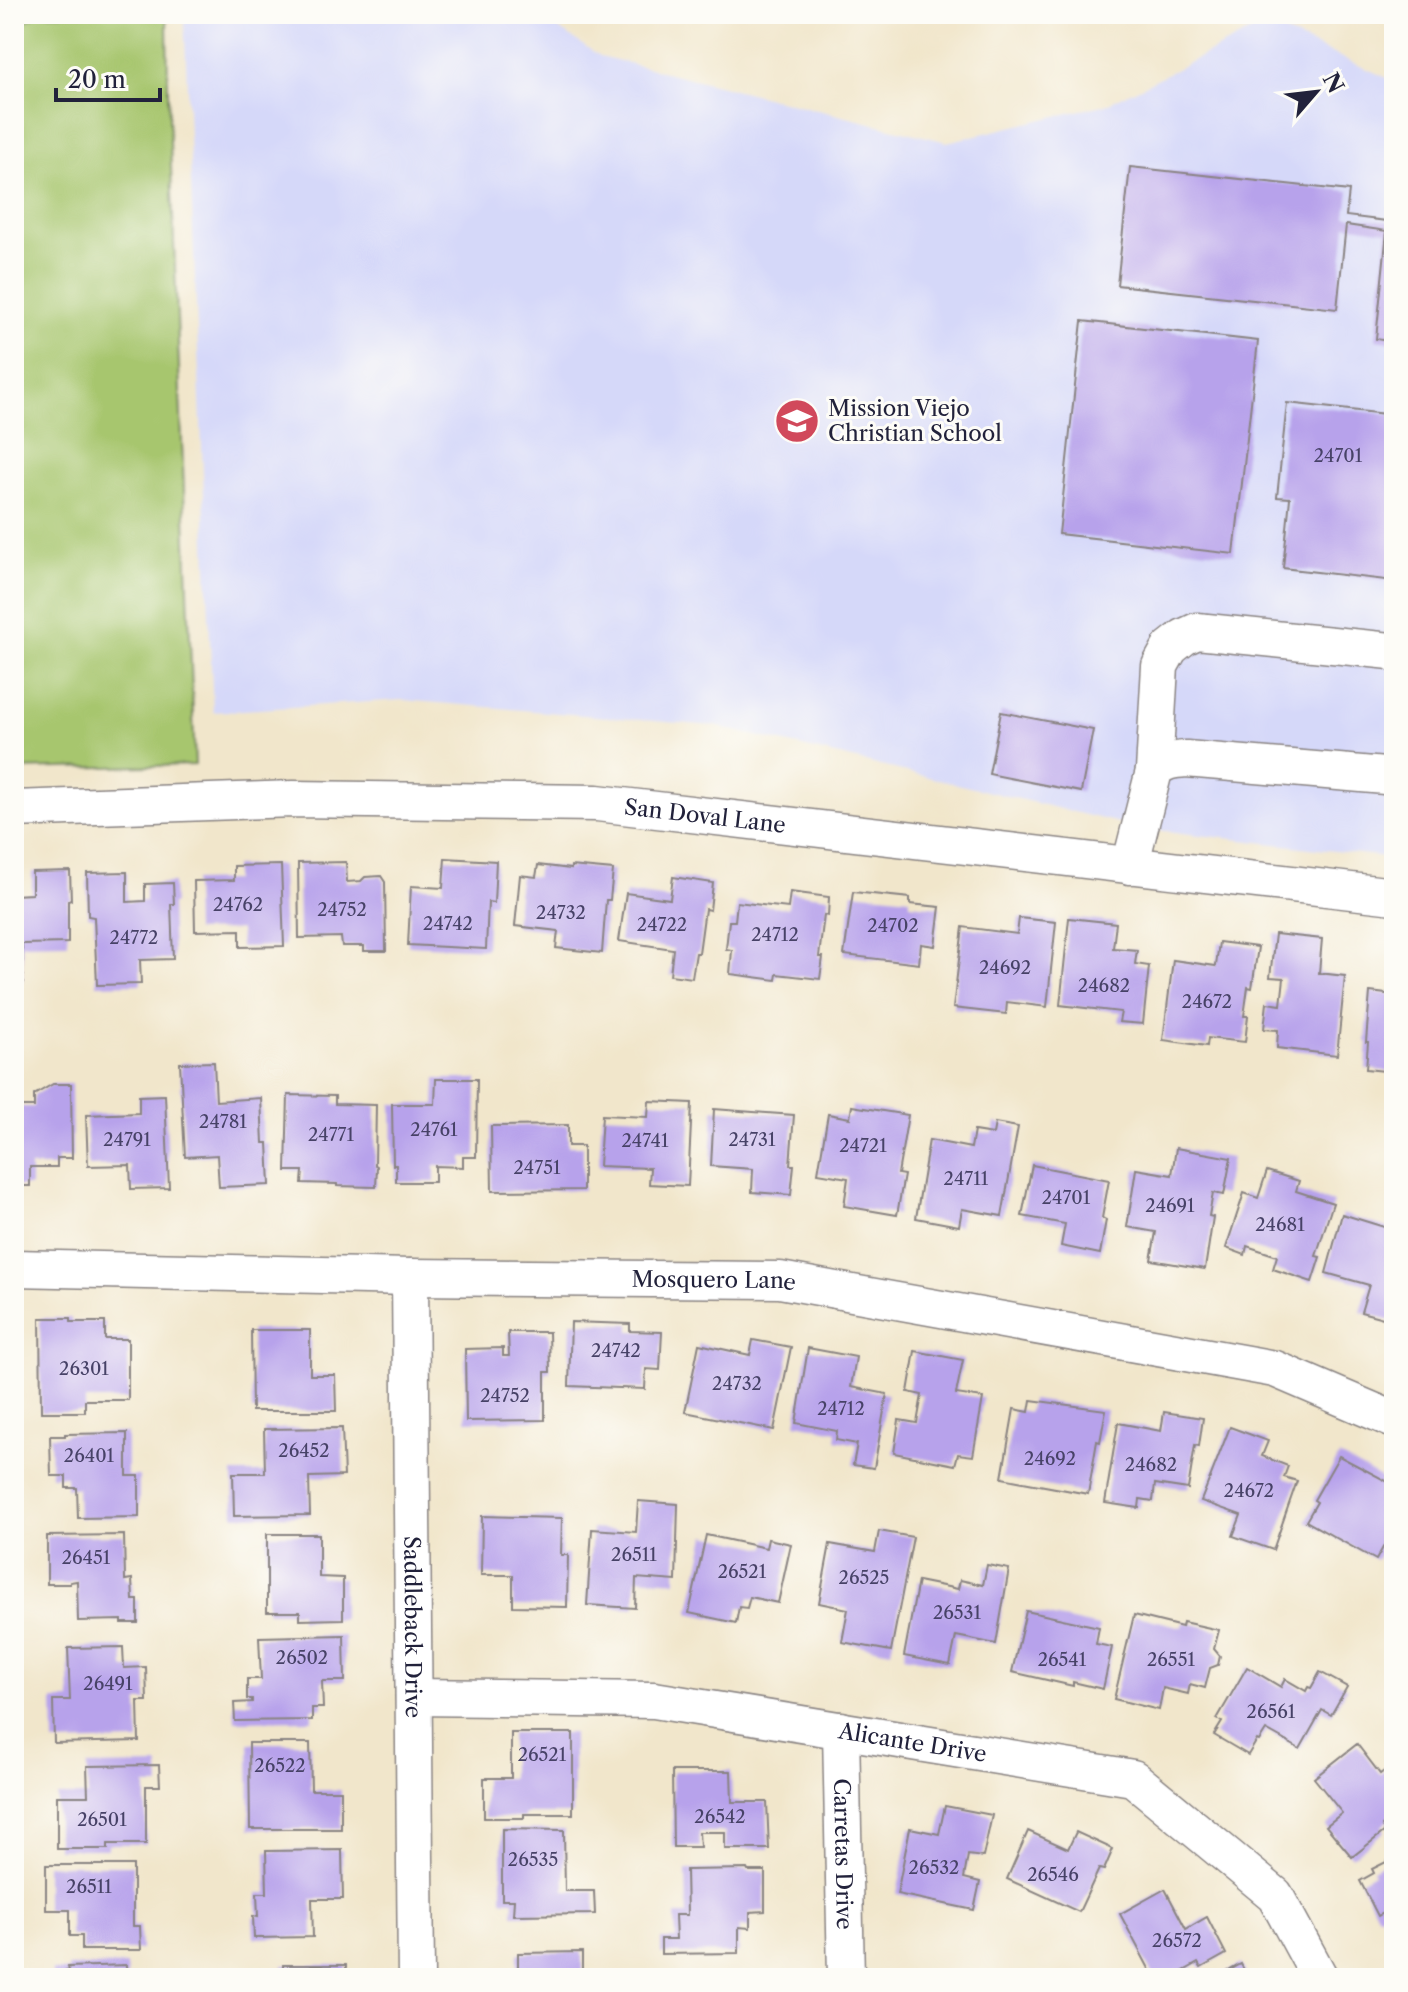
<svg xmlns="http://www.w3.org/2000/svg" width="1408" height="1992" font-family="'Libre Caslon Text',serif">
  <rect width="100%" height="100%" fill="#fdfcf7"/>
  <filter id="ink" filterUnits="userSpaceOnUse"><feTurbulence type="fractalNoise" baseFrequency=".0125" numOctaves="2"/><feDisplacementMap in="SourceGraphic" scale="16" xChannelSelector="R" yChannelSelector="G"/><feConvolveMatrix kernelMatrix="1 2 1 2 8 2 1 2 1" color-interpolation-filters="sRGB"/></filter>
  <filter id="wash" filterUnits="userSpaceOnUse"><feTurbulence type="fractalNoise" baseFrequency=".006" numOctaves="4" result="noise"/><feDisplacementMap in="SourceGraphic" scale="32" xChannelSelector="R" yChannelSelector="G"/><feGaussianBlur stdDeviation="1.8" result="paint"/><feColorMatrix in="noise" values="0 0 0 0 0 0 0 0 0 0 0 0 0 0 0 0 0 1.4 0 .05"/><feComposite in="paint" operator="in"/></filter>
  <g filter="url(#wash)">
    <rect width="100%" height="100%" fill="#f1e6cb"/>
    <polygon fill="#d5d8f9" points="184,14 536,14 600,56 947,142 1107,104 1266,24 1394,81 1394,858 1140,828 715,726 402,700 213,712"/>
    <polygon fill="#a7c66e" stroke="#647454" stroke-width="2" points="39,14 167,14 168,92 195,765 14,769 14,27"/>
    <g id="blocks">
      <g fill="#b7a2eb">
        <polygon points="1130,167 1349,191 1346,216 1394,222 1394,342 1376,339 1387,231 1346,225 1337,309 1117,285"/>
        <polygon points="1082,321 1258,341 1234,554 1059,534"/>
        <polygon points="1287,403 1394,415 1394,581 1283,568 1290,498 1277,497"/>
        <polygon points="1001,712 1093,730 1081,792 989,774"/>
        <polygon points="445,858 496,861 494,903 488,902 486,949 408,945 411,886 443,888"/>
        <polygon points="346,862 347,882 361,881 365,877 381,876 385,882 386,951 364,951 364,946 342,946 341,937 299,938 298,863"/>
        <polygon points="281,865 284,946 240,947 240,930 195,931 194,881 234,880 234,866"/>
        <polygon points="538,865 571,869 571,866 613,870 610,900 606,900 602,953 556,948 558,931 515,926 520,875 536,877"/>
        <polygon points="70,871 71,900 68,901 68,943 22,944 23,982 14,982 14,895 32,894 32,872"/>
        <polygon points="127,872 127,902 145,901 145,884 173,883 174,904 171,904 173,959 140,960 141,984 97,985 94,917 88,916 87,873"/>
        <polygon points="673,877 713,883 710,910 705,909 699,953 696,953 692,978 670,975 673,949 619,941 626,893 670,899"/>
        <polygon points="790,892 829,897 828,916 824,915 819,957 823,957 820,979 777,974 776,980 730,974 732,950 726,949 729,921 735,921 737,902 788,908"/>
        <polygon points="853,892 910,898 910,904 940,907 935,946 921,944 919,964 844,955"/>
        <polygon points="1019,918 1056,922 1047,1007 1007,1002 1006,1014 953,1008 963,927 1017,934"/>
        <polygon points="1069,918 1116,923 1113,948 1137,950 1135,964 1149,966 1143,1024 1119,1022 1121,1012 1060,1005"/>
        <polygon points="1275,934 1322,939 1319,973 1345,976 1337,1055 1277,1048 1278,1030 1264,1029 1267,1003 1281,1005 1284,978 1270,977"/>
        <polygon points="1219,942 1258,947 1252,988 1248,987 1244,1016 1248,1016 1245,1042 1208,1038 1207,1046 1163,1040 1173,960 1216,966"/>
        <polygon points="1370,992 1394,995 1394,1072 1366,1069 1368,1042 1366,1042"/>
        <polygon points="214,1062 216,1101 261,1098 263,1143 268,1143 270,1185 219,1187 217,1155 185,1157 180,1063"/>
        <polygon points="436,1079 477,1079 476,1157 463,1157 463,1167 435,1166 435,1182 396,1182 396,1165 393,1165 392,1104 435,1104"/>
        <polygon points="53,1084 71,1084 72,1158 57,1158 57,1167 30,1167 30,1186 14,1186 14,1107 34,1107 34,1095"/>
        <polygon points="165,1095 169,1188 131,1189 130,1165 88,1166 86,1115 139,1113 139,1096"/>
        <polygon points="288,1095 335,1096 335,1104 376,1105 375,1165 377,1166 376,1187 337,1186 337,1184 302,1183 303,1171 286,1171"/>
        <polygon points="649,1101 692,1103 688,1186 649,1184 650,1168 599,1166 602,1115 648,1117"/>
        <polygon points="852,1106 908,1115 898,1174 904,1175 897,1215 844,1206 848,1178 818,1173 828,1114 850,1118"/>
        <polygon points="714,1109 794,1115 790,1165 794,1165 791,1195 752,1192 753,1169 711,1166"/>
        <polygon points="995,1123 1018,1127 1002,1216 962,1209 959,1226 916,1218 929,1140 971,1148 974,1131 993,1134"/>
        <polygon points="568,1125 568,1146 583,1146 583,1190 492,1191 491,1126"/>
        <polygon points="1176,1148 1231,1158 1224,1195 1213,1193 1209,1216 1213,1217 1205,1269 1151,1260 1156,1232 1127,1227 1136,1169 1172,1175"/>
        <polygon points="1032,1165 1109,1180 1102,1218 1106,1220 1100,1254 1061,1246 1065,1224 1022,1216"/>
        <polygon points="1267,1171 1299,1181 1296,1191 1333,1203 1316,1256 1320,1257 1312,1282 1273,1269 1277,1256 1247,1246 1245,1255 1226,1248 1244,1193 1258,1198"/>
        <polygon points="1342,1214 1394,1230 1394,1321 1361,1312 1369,1285 1326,1273"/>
        <polygon points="40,1318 71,1318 71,1322 105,1322 105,1339 128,1339 128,1400 85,1400 85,1412 41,1412"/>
        <polygon points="571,1322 630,1324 630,1331 662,1332 660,1370 646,1369 645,1389 569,1386"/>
        <polygon points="251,1330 310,1330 310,1375 335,1375 336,1411 252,1411"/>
        <polygon points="508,1332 549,1332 550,1372 545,1372 545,1420 466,1421 465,1349 503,1348 503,1356 509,1356"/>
        <polygon points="753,1340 791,1347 774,1430 685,1412 699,1344 750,1355"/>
        <polygon points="808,1348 856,1357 851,1387 887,1394 874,1468 853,1465 857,1444 836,1440 837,1431 796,1423"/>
        <polygon points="915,1351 963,1360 956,1394 983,1398 973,1456 958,1454 955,1465 894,1453 899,1420 917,1423 922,1395 908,1392"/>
        <polygon points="1031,1400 1106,1410 1100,1442 1097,1441 1088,1494 1002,1478 1014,1409 1029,1412"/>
        <polygon points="1164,1412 1203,1418 1199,1446 1195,1445 1188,1489 1155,1484 1153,1501 1140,1499 1139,1508 1105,1503 1118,1423 1161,1431"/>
        <polygon points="1230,1427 1268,1441 1262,1456 1288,1466 1284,1477 1297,1481 1273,1550 1233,1536 1241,1515 1201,1501"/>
        <polygon points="342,1428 344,1476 309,1477 310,1515 234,1516 233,1473 265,1473 264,1429"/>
        <polygon points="127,1433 127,1476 139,1476 139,1517 78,1518 77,1488 66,1488 66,1476 51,1476 50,1436 65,1436 65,1434"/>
        <polygon points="1339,1456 1394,1485 1394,1528 1376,1560 1306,1521 1317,1502 1314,1500"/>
        <polygon points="638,1501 678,1504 676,1581 636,1578 635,1608 587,1605 592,1529 636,1532"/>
        <polygon points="482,1516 562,1518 561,1555 568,1555 567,1607 513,1606 513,1575 481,1575"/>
        <polygon points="879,1531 913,1537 891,1651 842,1642 848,1609 819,1603 830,1544 875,1552"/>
        <polygon points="267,1534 319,1534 319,1577 343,1578 343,1619 300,1620 300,1612 267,1612"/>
        <polygon points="124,1535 125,1580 132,1579 133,1600 138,1600 138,1623 122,1623 122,1620 78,1621 77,1581 70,1582 70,1584 47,1584 47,1536"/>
        <polygon points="706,1535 766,1548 768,1539 791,1544 778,1603 750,1597 747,1608 739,1607 736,1623 689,1613"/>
        <polygon points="987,1565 1009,1569 996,1644 956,1636 950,1665 904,1656 918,1581 958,1589 960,1580 983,1585"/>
        <polygon points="1026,1611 1099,1627 1096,1644 1112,1647 1103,1689 1073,1682 1073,1686 1012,1672"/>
        <polygon points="1134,1615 1182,1627 1183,1622 1219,1630 1214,1649 1220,1656 1218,1665 1210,1668 1205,1688 1190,1684 1188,1694 1163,1688 1159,1710 1114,1699"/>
        <polygon points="344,1635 345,1681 322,1681 323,1708 312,1708 312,1720 235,1721 234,1703 252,1702 252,1699 247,1699 247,1679 261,1679 259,1637"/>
        <polygon points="123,1647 124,1668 146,1667 147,1701 138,1701 139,1741 54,1743 53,1700 70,1700 68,1648"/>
        <polygon points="1247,1667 1281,1687 1285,1679 1306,1691 1308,1687 1311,1688 1320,1672 1347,1687 1331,1715 1322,1710 1300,1749 1266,1730 1259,1741 1257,1740 1248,1755 1214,1735 1222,1722 1217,1719"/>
        <polygon points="511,1733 573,1733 573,1814 524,1814 524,1818 484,1818 484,1778 511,1778"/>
        <polygon points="249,1743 310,1743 311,1790 341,1790 341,1829 250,1829"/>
        <polygon points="1357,1744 1380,1774 1391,1766 1394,1769 1394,1816 1382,1826 1385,1831 1352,1857 1326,1826 1342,1813 1314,1778"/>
        <polygon points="159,1765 160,1786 146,1786 146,1844 108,1844 108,1849 57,1849 57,1796 88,1796 87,1766"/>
        <polygon points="672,1771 731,1771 732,1802 767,1802 769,1849 725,1849 725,1832 699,1832 700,1847 673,1847"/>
        <polygon points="945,1806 992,1815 983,1857 968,1855 964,1878 980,1882 974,1910 897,1894 910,1828 939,1834"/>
        <polygon points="502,1829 564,1830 565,1891 594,1891 595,1914 513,1915 514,1900 502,1900"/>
        <polygon points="1028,1831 1068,1849 1076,1832 1113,1849 1104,1870 1099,1869 1079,1912 1007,1879"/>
        <polygon points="342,1850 343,1899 312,1899 313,1937 254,1938 253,1916 258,1917 257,1893 267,1893 266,1851"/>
        <polygon points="1394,1858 1394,1908 1378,1916 1360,1881 1374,1873 1372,1869"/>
        <polygon points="46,1865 133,1865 133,1926 140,1926 141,1950 82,1950 82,1936 70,1936 70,1910 46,1910"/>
        <polygon points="747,1869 748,1871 765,1871 765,1911 750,1912 750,1928 739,1927 739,1953 661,1954 661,1939 676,1939 675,1915 687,1915 686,1870"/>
        <polygon points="1165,1889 1186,1929 1207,1917 1226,1954 1201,1968 1198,1963 1171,1978 1154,1978 1120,1914"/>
        <polygon points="582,1952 582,1978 518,1978 518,1953"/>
        <polygon points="1241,1964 1248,1978 1216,1978"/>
        <polygon points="126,1965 127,1978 52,1978 52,1971 69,1971 68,1967"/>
        <rect x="283" y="1965" width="63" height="13"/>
      </g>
    </g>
  </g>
  <g filter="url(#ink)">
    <use href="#blocks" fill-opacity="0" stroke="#8a8483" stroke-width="2"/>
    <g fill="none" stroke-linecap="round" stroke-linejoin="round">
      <g stroke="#8a8483" stroke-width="39">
        <g id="minor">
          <polyline points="1154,771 1160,666 1170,648 1184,637 1197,631 1391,651 1394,653"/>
          <path id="s1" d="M14 809 293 799 597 803 1394 896"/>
          <path d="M1130 866 1154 771C1163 761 1173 760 1186 759L1385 776 1394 779"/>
          <path id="s2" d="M14 1268 410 1277 780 1280 1275 1369 1394 1420"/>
          <path id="s3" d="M410 1277 416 1978"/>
          <path id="s4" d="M414 1697 654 1700 1133 1778 1275 1895 1320 1978"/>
          <path id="s5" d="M841 1730 846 1978"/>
        </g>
      </g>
      <use href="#minor" stroke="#fff" stroke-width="36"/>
    </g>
  </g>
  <defs>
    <g id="school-disc" transform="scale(2.3)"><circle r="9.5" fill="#d1495b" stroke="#fdfcf7"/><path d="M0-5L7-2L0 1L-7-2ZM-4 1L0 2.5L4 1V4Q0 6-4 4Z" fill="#fff"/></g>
  </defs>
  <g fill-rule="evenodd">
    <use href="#school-disc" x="797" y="421"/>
  </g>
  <g text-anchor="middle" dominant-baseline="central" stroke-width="6" stroke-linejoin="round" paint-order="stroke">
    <g font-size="18" fill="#474267">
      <text x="1338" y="456">24701</text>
      <text x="238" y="905">24762</text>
      <text x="342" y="910">24752</text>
      <text x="561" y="913">24732</text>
      <text x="448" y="924">24742</text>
      <text x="662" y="925">24722</text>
      <text x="893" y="926">24702</text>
      <text x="775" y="935">24712</text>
      <text x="134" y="938">24772</text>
      <text x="1005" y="968">24692</text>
      <text x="1104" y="986">24682</text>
      <text x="1207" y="1002">24672</text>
      <text x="223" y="1122">24781</text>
      <text x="434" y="1130">24761</text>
      <text x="331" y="1135">24771</text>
      <text x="127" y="1140">24791</text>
      <text x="752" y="1140">24731</text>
      <text x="645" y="1141">24741</text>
      <text x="863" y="1146">24721</text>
      <text x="537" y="1168">24751</text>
      <text x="966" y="1179">24711</text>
      <text x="1066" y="1198">24701</text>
      <text x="1170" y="1206">24691</text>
      <text x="1280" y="1225">24681</text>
      <text x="616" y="1351">24742</text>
      <text x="84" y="1369">26301</text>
      <text x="737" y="1384">24732</text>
      <text x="505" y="1396">24752</text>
      <text x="841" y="1409">24712</text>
      <text x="304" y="1451">26452</text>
      <text x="89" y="1456">26401</text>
      <text x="1050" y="1459">24692</text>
      <text x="1151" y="1465">24682</text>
      <text x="1249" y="1491">24672</text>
      <text x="634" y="1555">26511</text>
      <text x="86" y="1558">26451</text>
      <text x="742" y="1572">26521</text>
      <text x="864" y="1578">26525</text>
      <text x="957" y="1613">26531</text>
      <text x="302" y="1658">26502</text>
      <text x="1062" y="1660">26541</text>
      <text x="1171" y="1660">26551</text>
      <text x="108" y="1684">26491</text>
      <text x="1271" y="1712">26561</text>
      <text x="542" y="1755">26521</text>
      <text x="280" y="1766">26522</text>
      <text x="720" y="1817">26542</text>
      <text x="102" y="1820">26501</text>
      <text x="533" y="1860">26535</text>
      <text x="934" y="1868">26532</text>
      <text x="1053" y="1875">26546</text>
      <text x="89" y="1887">26511</text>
      <text x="1177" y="1941">26572</text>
    </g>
    <g font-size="22" fill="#22223b" stroke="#fdfcf7" text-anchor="start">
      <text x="828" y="408">Mission Viejo<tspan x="828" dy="25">Christian School</tspan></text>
    </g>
    <g font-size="22" fill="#22223b" stroke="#fdfcf7">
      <text stroke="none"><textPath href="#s1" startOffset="692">San Doval Lane</textPath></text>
      <text stroke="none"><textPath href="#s2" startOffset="700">Mosquero Lane</textPath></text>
      <text stroke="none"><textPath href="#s3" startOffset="350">Saddleback Drive</textPath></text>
      <text stroke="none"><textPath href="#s4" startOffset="502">Alicante Drive</textPath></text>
      <text stroke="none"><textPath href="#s5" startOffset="124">Carretas Drive</textPath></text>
    </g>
  </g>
  <rect width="1408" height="1992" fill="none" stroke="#fdfcf7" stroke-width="48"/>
  <g transform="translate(1316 92) rotate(62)" stroke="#fdfcf7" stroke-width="6" paint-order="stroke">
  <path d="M0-6L14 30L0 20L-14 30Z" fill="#22223b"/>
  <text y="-12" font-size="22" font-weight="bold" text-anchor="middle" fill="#22223b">N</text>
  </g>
  <path d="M56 88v12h104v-12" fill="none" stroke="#22223b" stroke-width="4"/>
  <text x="68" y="88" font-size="24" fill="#22223b" stroke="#fdfcf7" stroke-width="6" paint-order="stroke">20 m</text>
</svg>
